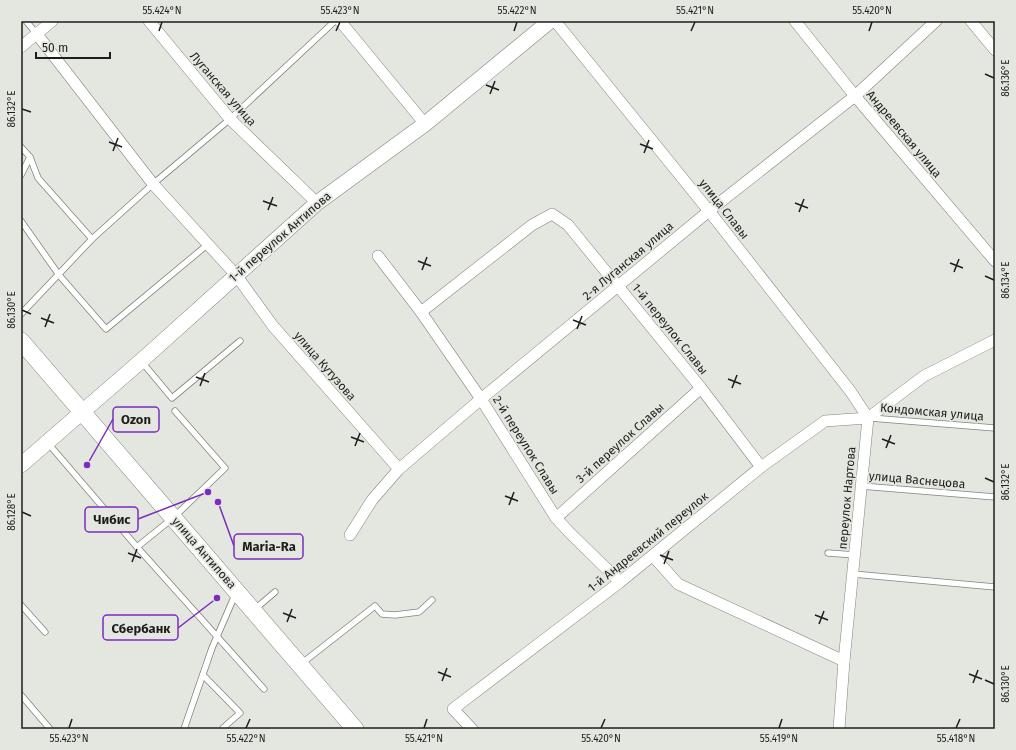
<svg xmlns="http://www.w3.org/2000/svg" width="1016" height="750" font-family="'Fira Sans',sans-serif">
  <rect width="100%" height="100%" fill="#e4e7e0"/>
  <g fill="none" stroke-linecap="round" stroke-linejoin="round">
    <g stroke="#82847e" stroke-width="7">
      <g id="service">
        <polyline points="26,21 36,33"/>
        <polyline points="21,147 30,157 21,175"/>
        <polyline points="30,157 38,178 92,239"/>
        <polyline points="21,221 59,275 106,329 207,245"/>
        <polyline points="21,314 92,239 153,184 230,119 335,21"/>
        <polyline points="142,362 172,398 240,341"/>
        <polyline points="870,418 995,428"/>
        <polyline points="47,442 137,547 264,689"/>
        <polyline points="861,486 995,497"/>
        <polyline points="137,547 173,518 225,468 175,411"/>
        <polyline points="828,553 855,555"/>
        <polyline points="853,574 995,587"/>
        <polyline points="21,605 45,632"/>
        <polyline points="255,609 275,592"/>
        <polyline points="301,664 375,606 382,614 395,615 419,612 432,600"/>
        <polyline points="203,675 240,713 223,728"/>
        <polyline points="21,695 50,729"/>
        <polyline points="184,729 212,648 235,595"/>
      </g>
    </g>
    <g stroke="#82847e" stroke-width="12">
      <g id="minor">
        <polyline points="149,21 230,119 317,203"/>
        <polyline points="340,21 425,124"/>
        <polyline points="795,21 855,96 995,261"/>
        <polyline points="971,21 995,50"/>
        <polyline points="36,33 153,184 236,275 273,326 399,469"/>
        <polyline points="21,47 52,21"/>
        <polyline points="378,256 421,312 481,399 556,518 570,533 620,582"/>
        <polyline points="421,312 532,225 552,214 568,225 701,388 761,467"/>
        <polyline points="556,518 701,388"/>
        <polyline points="350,535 372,500 399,469 481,399 709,211 855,96 936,21"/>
        <polyline points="653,556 678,584 844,661"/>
        <polyline points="472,729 453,709 620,582 761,467 825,421 868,418 851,392 709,211 555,21"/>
        <polyline points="839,729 844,661 868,418 924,376 995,340"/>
      </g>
    </g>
    <g stroke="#82847e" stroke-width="16">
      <polyline id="secondary" points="21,465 141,361 317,203 425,124 550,21"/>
    </g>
    <g stroke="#82847e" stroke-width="18">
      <polyline id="primary" points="21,341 355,729"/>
    </g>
    <use href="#service" stroke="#fff" stroke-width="5.5"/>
    <use href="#minor" stroke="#fff" stroke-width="11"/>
    <use href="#secondary" stroke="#fff" stroke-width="15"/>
    <use href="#primary" stroke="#fff" stroke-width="17"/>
  </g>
  <path fill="none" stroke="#1d1e1c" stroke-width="1.5" d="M159 31 162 22M336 31 340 22M514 31 517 22M691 31 695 22M869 31 872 22M985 74 994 78M486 85 499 90M490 94 495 81M22 109 31 112M109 142 122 147M640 144 653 149M113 151 118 138M644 153 649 140M263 201 277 206M795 203 808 208M268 210 273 197M799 212 804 199M418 261 431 266M950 263 963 268M422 270 427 257M954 272 959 259M985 276 994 280M22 310 31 314M41 318 54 323M573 320 586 325M45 327 50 314M577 329 582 316M196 377 209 382M728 379 741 384M200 386 205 373M732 388 737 375M351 437 364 442M882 439 895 444M355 446 360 433M886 448 891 435M985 478 994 482M505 496 518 501M509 505 514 492M22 512 31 516M128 553 141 558M660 555 673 560M132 562 137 549M664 564 669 551M283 613 296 618M815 615 828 620M287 622 292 609M819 624 824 611M438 672 451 677M969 674 982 679M985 680 994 684M442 681 447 668M973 683 978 670M69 728 72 719M246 728 250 719M424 728 427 719M601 728 605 719M779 728 782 719M956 728 960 719"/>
  <g text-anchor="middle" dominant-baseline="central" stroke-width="3.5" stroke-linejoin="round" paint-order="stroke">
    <g font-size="12" fill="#1d1e1c" stroke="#e4e7e0">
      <text transform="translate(223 89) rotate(49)">Луганская улица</text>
      <text transform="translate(904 134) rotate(50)">Андреевская улица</text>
      <text transform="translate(724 209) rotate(52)">улица Славы</text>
      <text transform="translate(280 237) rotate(-41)">1-й переулок Антипова</text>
      <text transform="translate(628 261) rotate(-40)">2-я Луганская улица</text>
      <text transform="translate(670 329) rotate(51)">1-й переулок Славы</text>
      <text transform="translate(325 366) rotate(49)">улица Кутузова</text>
      <text transform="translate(932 412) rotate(5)">Кондомская улица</text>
      <text transform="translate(620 443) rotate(-42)">3-й переулок Славы</text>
      <text transform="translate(526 445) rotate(58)">2-й переулок Славы</text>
      <text transform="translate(917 480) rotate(5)">улица Васнецова</text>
      <text transform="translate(847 498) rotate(-85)">переулок Нартова</text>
      <text transform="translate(648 542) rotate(-39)">1-й Андреевский переулок</text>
      <text transform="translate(204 553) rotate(49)">улица Антипова</text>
    </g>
  </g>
  <path fill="none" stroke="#7b2cbf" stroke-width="1.5" d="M87 465L113 419M208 492L138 519M218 502L234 546M217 598L178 628"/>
  <g fill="#7b2cbf" stroke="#e4e7e0" stroke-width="1.5">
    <circle cx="87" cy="465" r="4"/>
    <circle cx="208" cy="492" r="4"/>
    <circle cx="218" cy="502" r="4"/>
    <circle cx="217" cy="598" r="4"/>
  </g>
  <g fill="#e4e7e0" stroke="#7b2cbf" stroke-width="1.5">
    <rect x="113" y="407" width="46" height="25" rx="4"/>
    <rect x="85" y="507" width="53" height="25" rx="4"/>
    <rect x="234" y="534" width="69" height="25" rx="4"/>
    <rect x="103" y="615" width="75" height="25" rx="4"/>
  </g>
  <g font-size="13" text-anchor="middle" font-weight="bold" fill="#1d1e1c">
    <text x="136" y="424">Ozon</text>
    <text x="112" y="524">Чибис</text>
    <text x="269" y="551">Maria-Ra</text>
    <text x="141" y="633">Сбербанк</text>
  </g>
  <rect width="1016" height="750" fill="none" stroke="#e4e7e0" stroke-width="44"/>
  <path d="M36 52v6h74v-6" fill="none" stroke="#1d1e1c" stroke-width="2"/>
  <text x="42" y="52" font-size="12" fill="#1d1e1c" stroke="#e4e7e0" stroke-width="3" paint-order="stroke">50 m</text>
  <rect x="22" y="22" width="972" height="706" fill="none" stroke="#1d1e1c" stroke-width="1.5"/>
  <g font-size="10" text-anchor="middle" fill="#1d1e1c">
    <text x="162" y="14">55.424°N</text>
    <text x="340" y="14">55.423°N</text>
    <text x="517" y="14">55.422°N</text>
    <text x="695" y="14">55.421°N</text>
    <text x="872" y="14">55.420°N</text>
    <text transform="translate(1005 78) rotate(-90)" y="4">86.136°E</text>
    <text transform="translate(11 109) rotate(-90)" y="4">86.132°E</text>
    <text transform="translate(1005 280) rotate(-90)" y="4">86.134°E</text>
    <text transform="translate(11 310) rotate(-90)" y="4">86.130°E</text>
    <text transform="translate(1005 482) rotate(-90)" y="4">86.132°E</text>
    <text transform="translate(11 512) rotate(-90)" y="4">86.128°E</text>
    <text transform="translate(1005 684) rotate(-90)" y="4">86.130°E</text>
    <text x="69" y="742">55.423°N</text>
    <text x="246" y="742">55.422°N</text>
    <text x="424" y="742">55.421°N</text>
    <text x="601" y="742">55.420°N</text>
    <text x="779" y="742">55.419°N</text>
    <text x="956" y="742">55.418°N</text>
  </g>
</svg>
